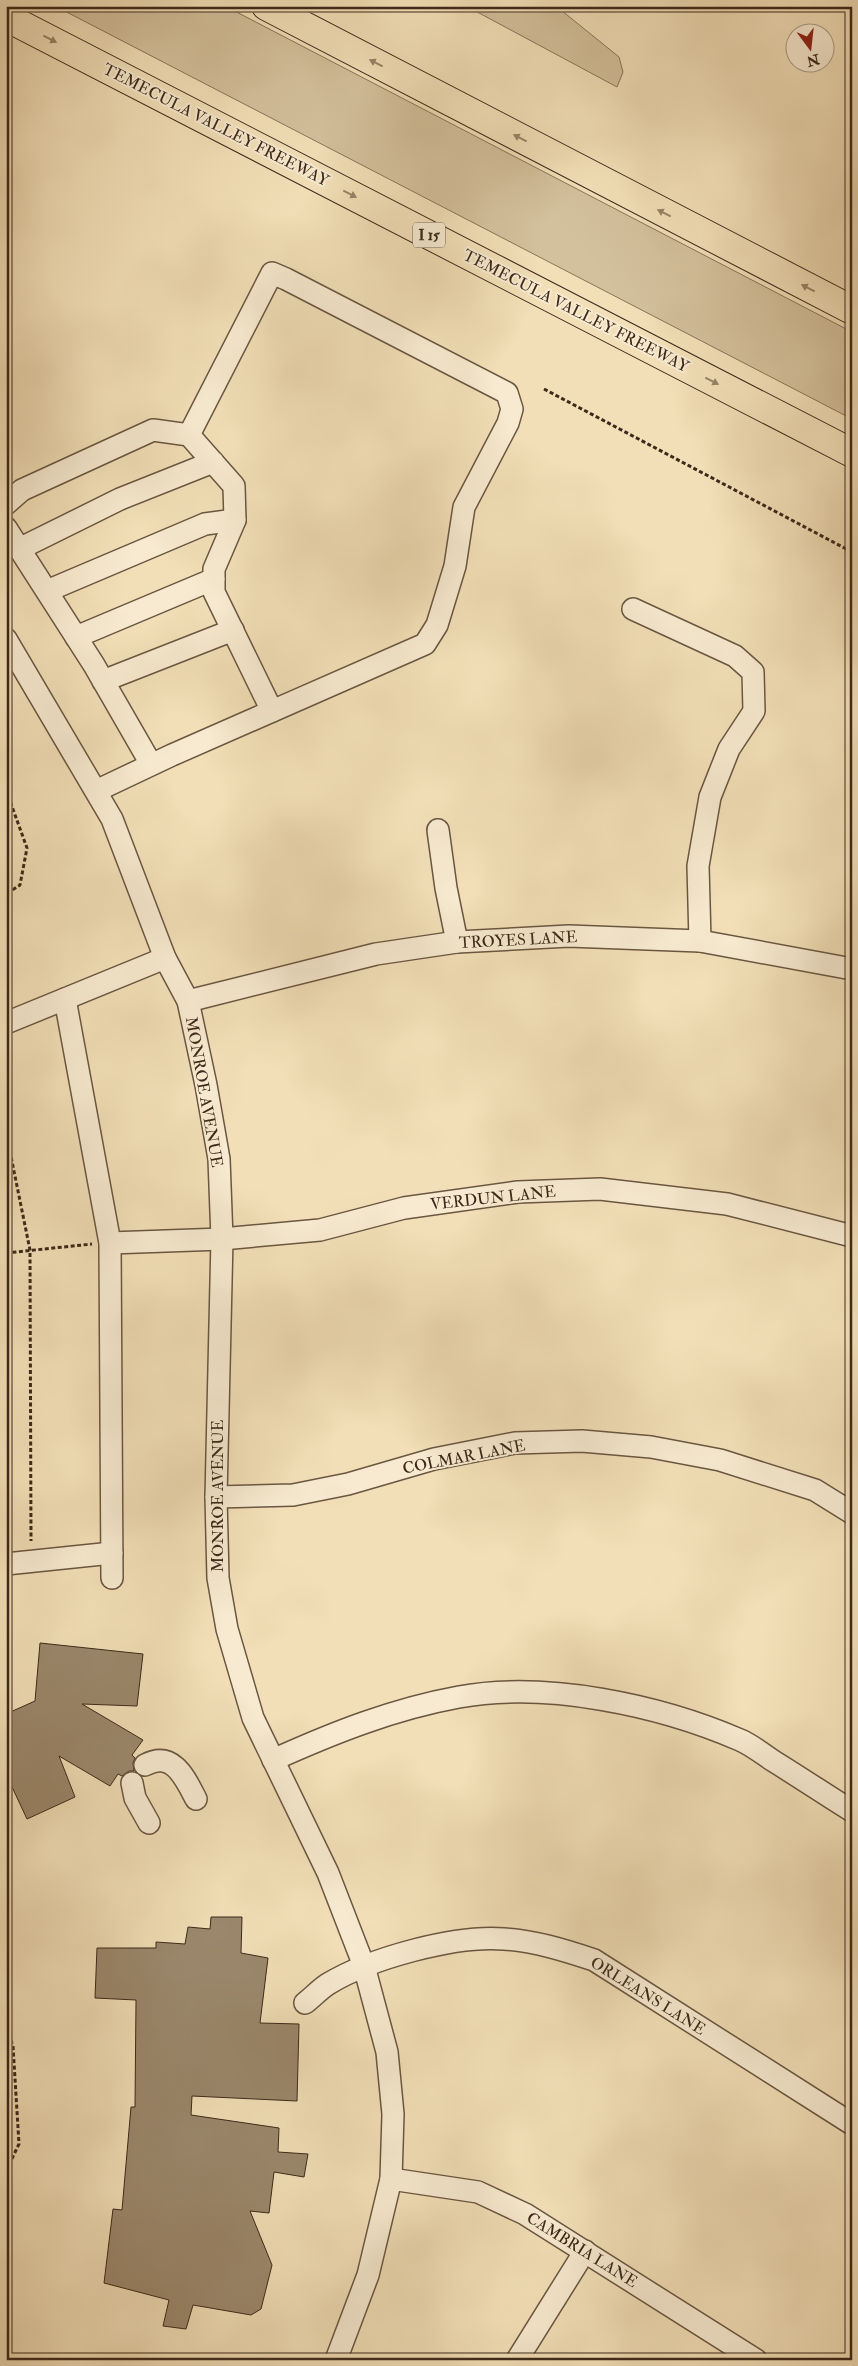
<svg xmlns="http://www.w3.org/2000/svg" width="858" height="2366" font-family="'IM FELL Double Pica',serif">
  <rect width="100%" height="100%" fill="#f2dfb7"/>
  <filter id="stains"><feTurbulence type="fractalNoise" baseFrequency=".004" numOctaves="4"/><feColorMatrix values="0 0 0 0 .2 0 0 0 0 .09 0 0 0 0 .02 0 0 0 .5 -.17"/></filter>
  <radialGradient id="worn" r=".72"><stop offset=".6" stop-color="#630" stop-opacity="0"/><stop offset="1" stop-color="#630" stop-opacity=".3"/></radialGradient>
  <g fill="#d3c09c" stroke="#88745b">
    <polygon points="55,6 225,6 852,332 852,419"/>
    <polygon points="466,6 556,6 619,57 623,72 617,87"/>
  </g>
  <g fill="#9b886c" stroke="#3c291a">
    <polygon points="40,1643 143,1654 137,1706 82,1704 143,1740 132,1755 135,1758 133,1763 134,1771 129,1771 122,1776 118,1774 110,1786 59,1756 75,1797 27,1819 6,1774 6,1714 35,1701"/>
    <polygon points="211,1917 242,1917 241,1953 268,1958 260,2023 299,2024 297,2101 192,2096 191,2115 279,2128 278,2152 308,2154 304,2177 274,2172 269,2213 250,2211 272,2265 261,2309 251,2315 193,2305 186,2329 163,2326 169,2300 104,2283 113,2209 122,2210 131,2107 135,2107 136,2000 95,1998 97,1948 156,1948 156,1942 185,1944 188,1927 210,1929"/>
  </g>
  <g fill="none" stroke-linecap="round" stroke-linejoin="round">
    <g stroke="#6a5641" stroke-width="24">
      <g id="minor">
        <polyline points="6,504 22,490 153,430 189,435 234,486 235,520 214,569 214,592 272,711"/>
        <polyline points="6,528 94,665 151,764"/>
        <polyline points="19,549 120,499 213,462"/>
        <polyline points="47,591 205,524 235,520"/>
        <polyline points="633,609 735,656 753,672 754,711 729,749 710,797 698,866 700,941"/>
        <polyline points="76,637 214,579"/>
        <polyline points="6,639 112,819 165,958 188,1001 206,1085 219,1159 222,1239 216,1497 218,1578 227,1629 253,1718 328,1873 364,1966 387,2052 393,2114 391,2179 368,2275 336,2360"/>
        <polyline points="103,681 233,630"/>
        <polyline points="96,791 172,755 425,644 437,625 455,566 464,507 508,423 512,409 507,393 286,279 272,273 189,435"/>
        <polyline points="438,830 446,888 457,942"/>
        <polyline points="65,999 110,1243 112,1578"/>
        <polyline points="188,1001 376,954 457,942 569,936 700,941 852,969"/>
        <polyline points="6,1023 165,958"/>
        <polyline points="110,1243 222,1239 320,1230 404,1208 518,1192 600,1189 727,1204 852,1236"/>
        <polyline points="216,1497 293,1495 348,1484 434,1459 515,1443 582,1441 651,1447 720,1460 815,1490 852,1513"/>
        <polyline points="6,1564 112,1553"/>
        <path d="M273 1760C333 1733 393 1709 459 1697 546 1681 659 1705 740 1740 752 1745 764 1755 775 1762 801 1778 826 1795 852 1811"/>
        <path d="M145 1765C173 1750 185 1778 196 1799"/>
        <polyline points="132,1783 135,1798 149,1823"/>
        <path d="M305 2003C313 1997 320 1989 328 1984 371 1958 455 1935 504 1939 535 1941 564 1950 594 1960L852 2124"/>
        <polyline points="391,2179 478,2192 525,2214 756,2360"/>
        <polyline points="517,2360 585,2251"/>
      </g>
    </g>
    <g stroke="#3c291a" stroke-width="30">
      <g id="highway">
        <polyline points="266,6 852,310"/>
        <polyline points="6,17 852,453"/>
      </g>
    </g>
    <g stroke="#3c291a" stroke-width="3" stroke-dasharray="4 2.5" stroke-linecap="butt">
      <polyline points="544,389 852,552"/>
      <polyline points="6,790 27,848 20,885 6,894"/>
      <polyline points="6,1132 30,1250 31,1541"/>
      <polyline points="6,1253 92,1244"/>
      <polyline points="6,2028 13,2046 19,2144 6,2171"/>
    </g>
    <use href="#minor" stroke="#f7ead0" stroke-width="21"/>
    <use href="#highway" stroke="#f2dfb7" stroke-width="28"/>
  </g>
  <defs><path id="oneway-solid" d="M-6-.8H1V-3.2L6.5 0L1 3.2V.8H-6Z" transform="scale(1.25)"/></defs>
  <g fill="#978468">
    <use href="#oneway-solid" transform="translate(50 39) rotate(27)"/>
    <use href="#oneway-solid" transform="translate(376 63) rotate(-153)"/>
    <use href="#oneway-solid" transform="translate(520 138) rotate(-153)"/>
    <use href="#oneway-solid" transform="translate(350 194) rotate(27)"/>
    <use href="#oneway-solid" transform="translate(664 213) rotate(-153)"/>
    <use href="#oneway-solid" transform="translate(808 288) rotate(-153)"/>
    <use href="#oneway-solid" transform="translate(712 381) rotate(27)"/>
  </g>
  <g text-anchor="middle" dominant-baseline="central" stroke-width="4" stroke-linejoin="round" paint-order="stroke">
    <rect fill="#f7ead0" stroke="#746351" stroke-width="1" x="413" y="222.5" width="32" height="25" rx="4"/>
    <g font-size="15" font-weight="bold" fill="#3c291a">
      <text x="429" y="235">I 15</text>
    </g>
    <g font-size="16" fill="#3c291a" stroke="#f7ead0">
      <text transform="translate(216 125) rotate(27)">TEMECULA VALLEY FREEWAY</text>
      <text transform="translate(576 311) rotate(27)">TEMECULA VALLEY FREEWAY</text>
      <text transform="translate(518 940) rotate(-3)">TROYES LANE</text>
      <text transform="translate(204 1092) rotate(80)">MONROE AVENUE</text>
      <text transform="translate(493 1198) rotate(-6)">VERDUN LANE</text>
      <text transform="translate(464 1457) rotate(-11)">COLMAR LANE</text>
      <text transform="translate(218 1496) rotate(-90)">MONROE AVENUE</text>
      <text transform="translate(648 1996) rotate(32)">ORLEANS LANE</text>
      <text transform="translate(582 2250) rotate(32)">CAMBRIA LANE</text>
    </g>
  </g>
  <rect width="858" height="2366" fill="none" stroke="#f2dfb7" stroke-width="25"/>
  <rect x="8" y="8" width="843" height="2351" fill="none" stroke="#3c291a" stroke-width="2.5"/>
  <rect x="12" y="12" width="833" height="2341" fill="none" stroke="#3c291a"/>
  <g transform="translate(810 48) rotate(165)"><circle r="24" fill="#f7ead0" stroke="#ac9d87"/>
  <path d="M0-4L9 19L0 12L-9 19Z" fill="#8f2418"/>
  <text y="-8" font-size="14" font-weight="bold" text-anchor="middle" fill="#3c291a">N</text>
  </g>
  <rect width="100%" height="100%" filter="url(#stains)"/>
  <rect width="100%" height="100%" fill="url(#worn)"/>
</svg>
